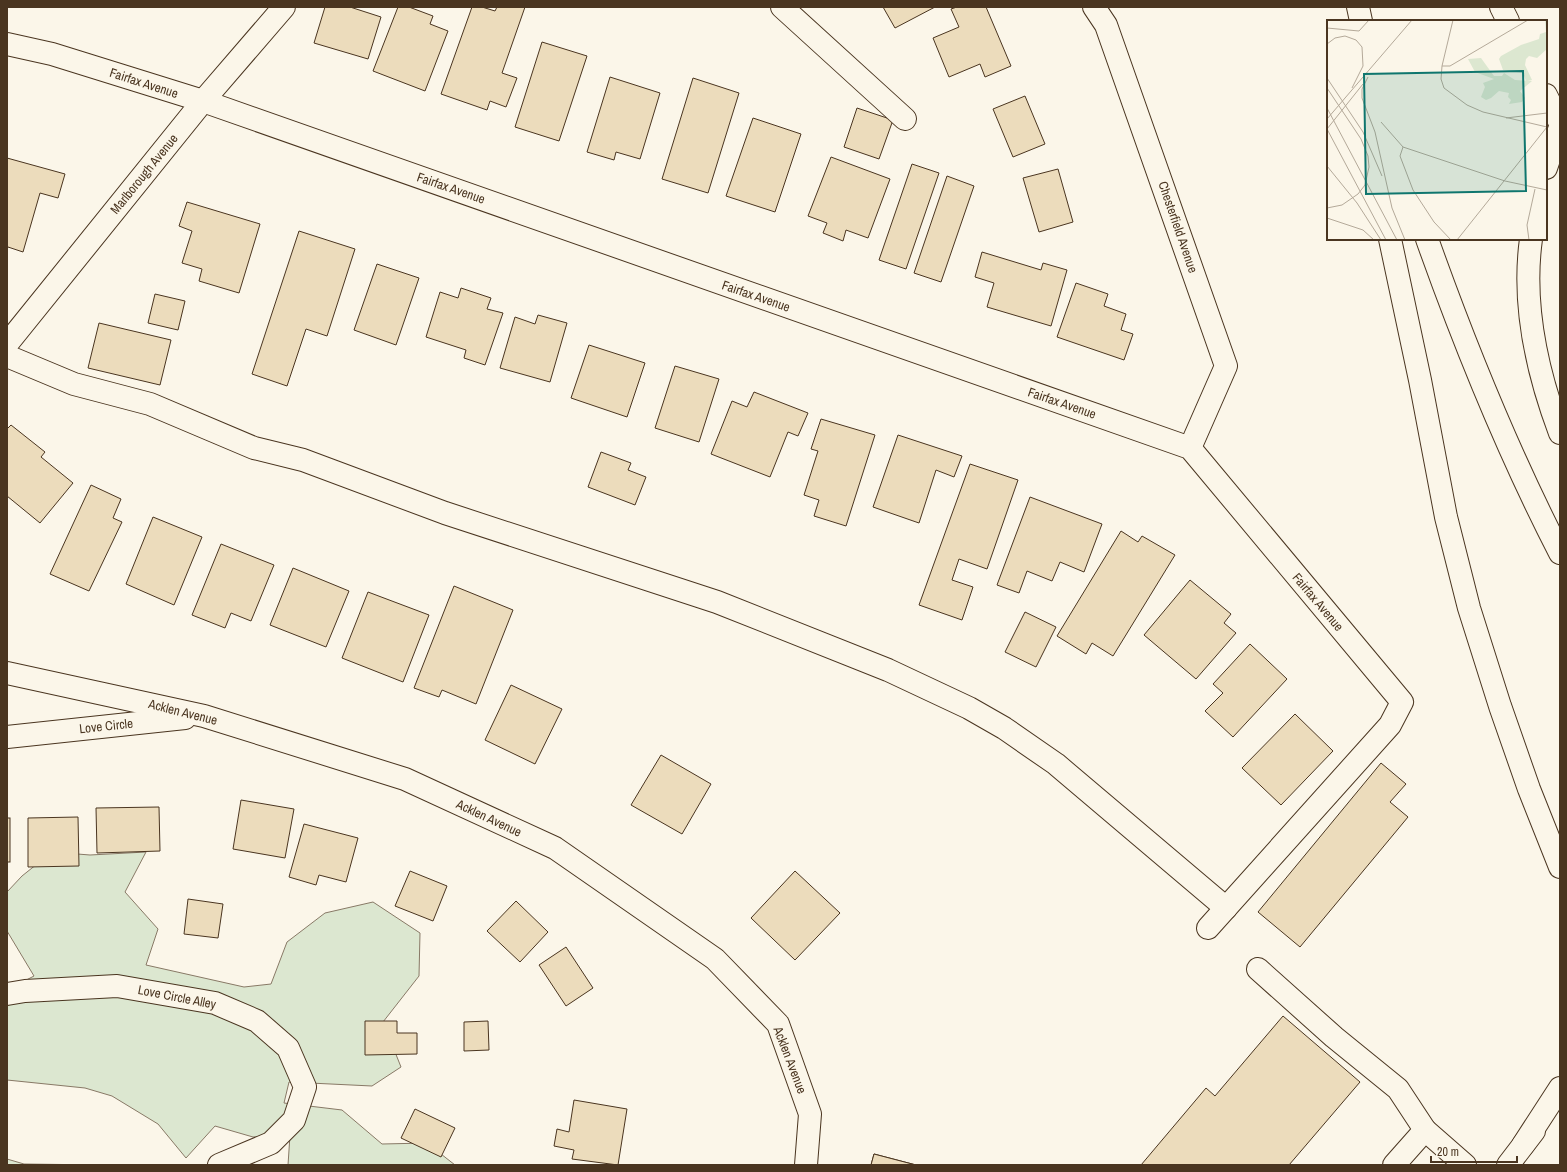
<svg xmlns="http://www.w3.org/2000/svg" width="1567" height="1172" font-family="'Archivo Narrow',sans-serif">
  <rect width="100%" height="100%" fill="#fbf6e9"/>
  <g fill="#dce7d0" stroke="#887966">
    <polygon points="52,852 90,855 146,852 125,892 158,929 146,965 244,987 271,984 287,942 325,913 373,902 420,933 419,976 383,1022 401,1067 372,1086 289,1082 284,1103 342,1110 382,1144 427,1143 455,1165 288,1165 290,1135 253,1137 215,1126 186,1158 158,1124 112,1096 85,1088 7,1080 7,990 34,976 7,931 7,892 22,876"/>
    <polygon points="7,1159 24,1164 102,1165 7,1165"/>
  </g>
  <g fill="#ecdcbc" stroke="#4a3520">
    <polygon points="325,7 350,7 381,17 368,59 314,43"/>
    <polygon points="398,7 409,7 433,16 430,24 448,31 425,91 373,71"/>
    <polygon points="472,7 482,7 495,11 497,7 525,7 502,73 517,78 506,107 490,101 487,110 441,94"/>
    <polygon points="883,7 935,7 895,28"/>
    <polygon points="957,7 986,7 1011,66 985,77 980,64 949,77 933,38 959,27 951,9"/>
    <polygon points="542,42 587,56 559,141 515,127"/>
    <polygon points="610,77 660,93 640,159 616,152 614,160 587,152"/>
    <polygon points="693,78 739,93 708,193 662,179"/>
    <polygon points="1025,96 1045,144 1013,157 993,109"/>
    <polygon points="857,108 893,120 879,159 844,147"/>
    <polygon points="753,118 801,134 775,212 726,196"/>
    <polygon points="831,157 890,179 868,238 846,230 843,241 823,233 827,223 808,216"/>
    <polygon points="7,158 65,174 58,198 40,193 23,252 8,247 7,249"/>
    <polygon points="912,164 939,173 906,269 879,260"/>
    <polygon points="1058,169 1073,222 1039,232 1023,178"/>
    <polygon points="947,176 974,186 941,282 914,273"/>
    <polygon points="187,202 260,224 239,293 199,281 202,269 182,263 192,231 179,226"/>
    <polygon points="299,231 355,249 327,336 306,329 287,386 252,374"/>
    <polygon points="982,252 1041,270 1043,263 1067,270 1051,326 987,307 994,283 975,277"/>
    <polygon points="377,264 419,278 396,345 354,330"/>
    <polygon points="1076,283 1108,294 1104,306 1126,314 1121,330 1133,334 1124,360 1057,337"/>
    <polygon points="461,288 491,298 487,309 503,313 485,365 464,358 466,350 426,337 440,292 458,298"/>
    <polygon points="155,294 185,301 178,330 148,323"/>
    <polygon points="538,315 567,323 550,382 500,368 515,317 535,324"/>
    <polygon points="99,323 171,340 160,385 88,368"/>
    <polygon points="589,345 645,363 627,417 571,398"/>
    <polygon points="675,366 719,379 699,442 655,428"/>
    <polygon points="754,392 808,413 798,436 788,432 770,477 711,454 732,401 747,407"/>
    <polygon points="821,419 875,435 846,526 814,516 819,500 804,495 818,451 811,449"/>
    <polygon points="11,425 45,452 41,457 73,483 40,523 7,496 7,429"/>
    <polygon points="898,435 962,456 954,477 936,470 919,523 873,507"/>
    <polygon points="601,452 631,463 628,470 646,477 635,505 588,487"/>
    <polygon points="970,464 1018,480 987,569 959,559 952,580 973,587 962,620 919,605"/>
    <polygon points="91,485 121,499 113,518 122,522 89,591 50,574"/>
    <polygon points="1030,497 1102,524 1084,572 1060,562 1052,581 1027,571 1019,593 997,585"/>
    <polygon points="153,517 202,537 174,605 126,584"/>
    <polygon points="1121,531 1138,542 1142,536 1175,555 1113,656 1092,643 1086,654 1057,636"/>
    <polygon points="221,544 274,565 251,621 231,613 225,628 192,615"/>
    <polygon points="293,568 349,591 326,647 270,625"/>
    <polygon points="1190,580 1231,614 1224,623 1236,633 1196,679 1144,635"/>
    <polygon points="454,586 513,610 476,704 442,690 439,697 414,688"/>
    <polygon points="368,592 429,615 403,682 342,658"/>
    <polygon points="1025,612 1056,627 1036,667 1005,652"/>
    <polygon points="1250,644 1287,679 1233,737 1205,711 1223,693 1213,684"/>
    <polygon points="511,685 562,709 535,764 485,740"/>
    <polygon points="1295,714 1333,751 1281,805 1242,768"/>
    <polygon points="661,755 711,784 682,834 631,805"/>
    <polygon points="1381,763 1406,784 1390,802 1408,817 1300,947 1258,912"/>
    <polygon points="241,800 294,809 285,858 233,849"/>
    <polygon points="159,807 160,851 97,853 96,808"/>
    <polygon points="78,817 79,866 28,867 28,818"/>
    <rect x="7" y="818" width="3" height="44"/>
    <polygon points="304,824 358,838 346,882 319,875 316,885 289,877"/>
    <polygon points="410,871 447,886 433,921 395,906"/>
    <polygon points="795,871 840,913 795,960 751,918"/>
    <polygon points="188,899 223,904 218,938 184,934"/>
    <polygon points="516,901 548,932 520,962 487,931"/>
    <polygon points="566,947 593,988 566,1006 539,965"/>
    <polygon points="1283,1016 1360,1082 1289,1165 1141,1165 1206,1088 1215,1096"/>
    <polygon points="365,1021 397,1021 397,1033 417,1033 417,1054 365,1055"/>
    <polygon points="488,1021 489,1050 464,1051 464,1022"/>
    <polygon points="574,1100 627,1109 618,1165 572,1159 574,1150 554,1146 557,1129 569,1132"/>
    <polygon points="415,1109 455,1128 441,1157 401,1138"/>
    <polygon points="874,1154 916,1165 871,1165"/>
    <polygon points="874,1154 916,1165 871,1165"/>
  </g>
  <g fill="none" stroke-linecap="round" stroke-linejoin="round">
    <g stroke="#4a3520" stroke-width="24">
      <g id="minor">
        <polyline points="782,7 905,119"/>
        <polyline points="1094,7 1106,25 1226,366 1190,448"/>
        <polyline points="7,44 52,54 203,101 1190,448 1402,702 1390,725 1208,928"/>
        <polyline points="7,344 203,101 284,7"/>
        <polyline points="7,356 74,384 150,404 254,448 303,460 445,513 717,602 888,670 969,708 1004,728 1056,764 1226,908"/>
        <polyline points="7,673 204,716 405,779 555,848 715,959 778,1024 810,1114 806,1165"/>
        <polyline points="7,737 185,718"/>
        <polyline points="1258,969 1334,1037 1398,1089 1425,1130"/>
        <polyline points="7,994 25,991 117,986 215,1003 257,1021 288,1048 305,1087 294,1120 271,1143 219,1165"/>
        <polyline points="1394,1165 1425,1130 1465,1165"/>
      </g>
    </g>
    <g stroke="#4a3520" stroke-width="24">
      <polyline id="major" points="1508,1165 1534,1131"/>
    </g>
    <g stroke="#4a3520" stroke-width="24">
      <g id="highway">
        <polyline points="1358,7 1361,21"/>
        <polyline points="1501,7 1508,21"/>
        <polyline points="1546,95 1560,123"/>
        <polyline points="1546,168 1560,127"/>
        <polyline points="1390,239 1420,380 1446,517 1469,608 1500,706 1529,789 1560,867"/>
        <path d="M1427 239C1465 346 1508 452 1560 553"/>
        <path d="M1531 239C1522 304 1537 372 1560 433"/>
        <polyline points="1523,1145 1560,1088"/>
      </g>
    </g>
    <use href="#minor" stroke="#fbf6e9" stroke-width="22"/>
    <use href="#major" stroke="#fbf6e9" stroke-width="22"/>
    <use href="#highway" stroke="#fbf6e9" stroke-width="22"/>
  </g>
  <g text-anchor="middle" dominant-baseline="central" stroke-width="3" stroke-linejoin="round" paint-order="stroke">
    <g font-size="13" fill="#4a3520" stroke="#fbf6e9">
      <text transform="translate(144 83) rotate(18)">Fairfax Avenue</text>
      <text transform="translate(144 174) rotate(-51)">Marlborough Avenue</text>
      <text transform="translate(451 188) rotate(19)">Fairfax Avenue</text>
      <text transform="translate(1178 227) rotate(71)">Chesterfield Avenue</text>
      <text transform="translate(756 296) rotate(19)">Fairfax Avenue</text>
      <text transform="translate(1062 403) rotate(19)">Fairfax Avenue</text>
      <text transform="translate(1318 602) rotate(50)">Fairfax Avenue</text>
      <text transform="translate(183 712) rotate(14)">Acklen Avenue</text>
      <text transform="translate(106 726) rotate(-6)">Love Circle</text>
      <text transform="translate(489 818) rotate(25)">Acklen Avenue</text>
      <text transform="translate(177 997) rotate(11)">Love Circle Alley</text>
      <text transform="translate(790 1060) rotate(69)">Acklen Avenue</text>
    </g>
  </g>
  <g transform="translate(1327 20)">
    <rect width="220" height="220" fill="#fbf6e9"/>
    <path d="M218 0H220V29L210 38 202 36 199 39 198 45 205 60 199 61 196 53 176 50 172 39 174 36 194 25 212 19 213 14 219 12ZM154 38 167 56H175L177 53 188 60 205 61 193 71 198 78 195 82 182 84 184 80 181 77 182 73 172 71 164 78 159 80 154 77 158 67 156 63 167 59 148 52 141 39Z" fill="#dce7d0"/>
    <path fill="none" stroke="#b4a999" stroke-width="1" d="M126 0 115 46 114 59 117 68 140 85 156 92 220 107M0 8 32 11 42 0M0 24 8 18 18 16 29 20 35 27 36 46 25 68M115 46H123L201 0M41 57 35 69V78L48 112 65 188 78 220M0 58 36 112 55 156M0 68 34 119 41 136 42 147 38 165 31 174 15 185 0 188M0 88 70 220M179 98 220 93M0 99 85 0M54 102 76 127 178 161 220 170M0 109 36 64M0 109 59 220M76 127 73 136 86 170 107 202 124 220M0 146 30 183 54 220M0 198 36 210 47 220M130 220 220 107M202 220 200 205 208 169"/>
    <path fill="#0f766e" fill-opacity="0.15" stroke="#0f766e" stroke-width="2" d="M196 51 199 171 39 174 37 54Z"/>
    <rect width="220" height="220" fill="none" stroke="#4a3520" stroke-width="2"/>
  </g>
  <rect width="1567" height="1172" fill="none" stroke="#4a3520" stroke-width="16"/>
  <path d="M1431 1156v6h86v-6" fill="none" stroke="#4a3520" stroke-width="2"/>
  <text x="1437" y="1156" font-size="12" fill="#4a3520" stroke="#fbf6e9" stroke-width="3" paint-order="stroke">20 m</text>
</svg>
